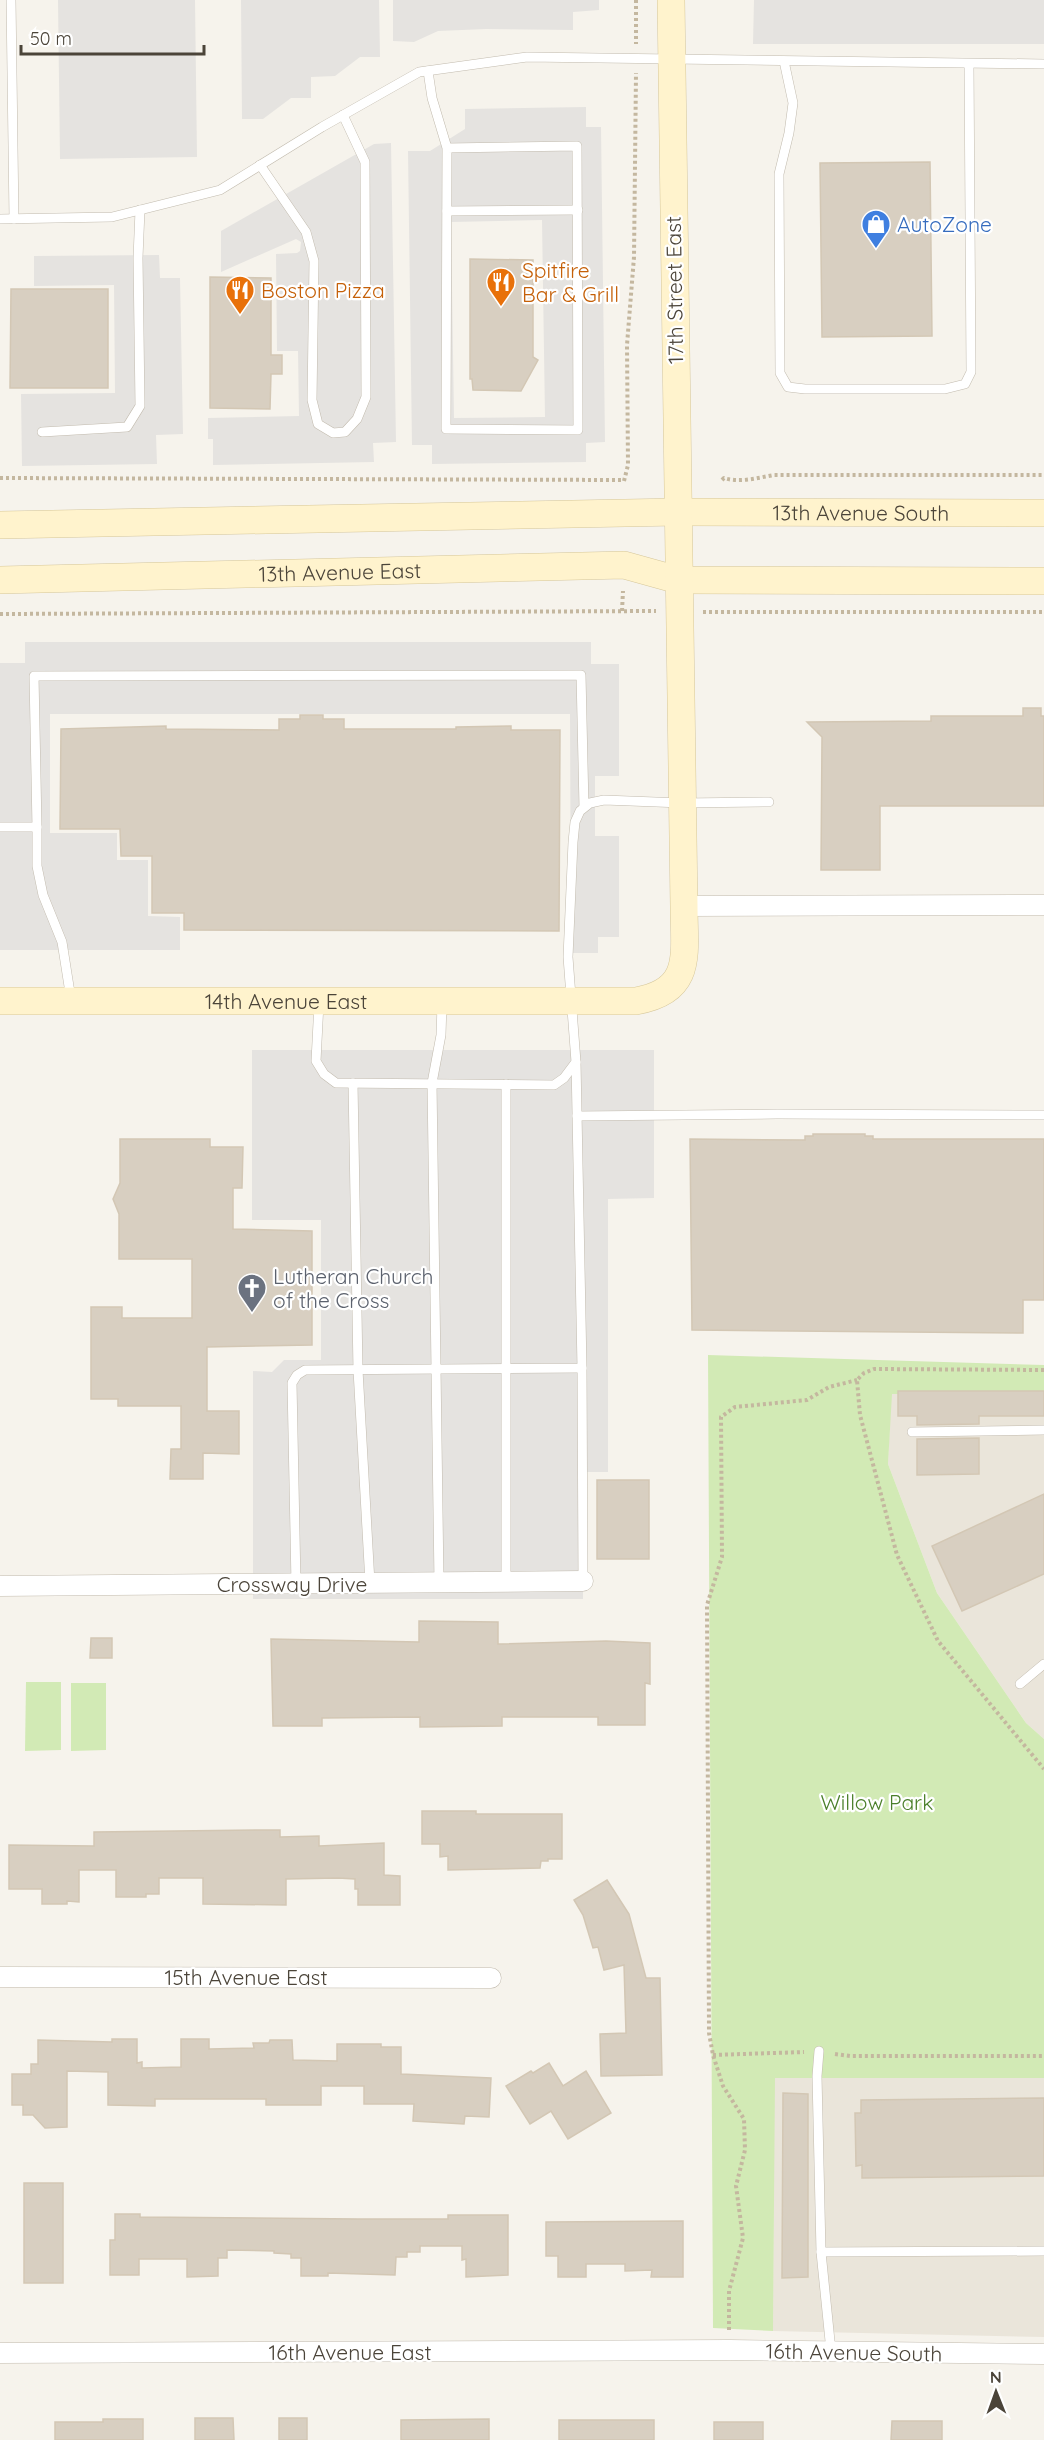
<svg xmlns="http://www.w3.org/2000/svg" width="1044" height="2440" font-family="Quicksand,sans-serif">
  <rect width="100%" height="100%" fill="#f6f3ec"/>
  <g fill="#eae5da">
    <polygon points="1044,1393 1044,1739 1026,1723 937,1593 888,1464 891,1394"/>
    <polygon points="774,2078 1044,2078 1044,2337 773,2331"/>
  </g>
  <g fill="#d2eab5">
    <polygon points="708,1355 1044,1365 1044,1393 892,1394 888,1464 937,1593 1026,1723 1044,1739 1044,2078 775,2078 773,2331 713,2328"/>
    <polygon points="26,1682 61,1682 61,1750 25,1751"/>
    <polygon points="71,1683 106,1683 106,1750 71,1751"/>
  </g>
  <g fill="#e5e3e0" fill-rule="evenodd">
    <polygon points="58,0 195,0 197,157 60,159"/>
    <polygon points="241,0 379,0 380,57 360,57 335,76 311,77 311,98 291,98 263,119 242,119"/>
    <polygon points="393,0 599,0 599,10 573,12 573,30 486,29 438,31 414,42 393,41"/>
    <polygon points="754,0 1044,0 1044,44 753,44"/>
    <path d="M586 107V127H601L605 442 586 443V462L432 464V445H412L408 151H430L465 129V109ZM542 220 545 417 454 418 451 222Z"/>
    <polygon points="391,143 396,442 373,443 374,462 213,465 213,439 208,439 208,418 299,416 298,351 277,351 276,254 297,253 300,251 301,242 296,239 221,272 221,231 374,144"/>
    <polygon points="159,255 160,278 180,278 183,434 156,435 157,464 22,466 21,394 115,393 114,285 34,286 34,256"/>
    <polygon points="25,642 591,642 591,664 619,664 619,776 595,776 595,836 619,836 619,937 598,937 598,953 571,953 570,714 50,714 50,833 117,833 117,860 148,860 148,916 180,917 180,950 0,950 0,663 25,663"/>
    <polygon points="252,1050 654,1050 654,1198 608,1199 608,1472 583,1472 583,1599 253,1599 253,1371 272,1372 284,1360 321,1360 321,1220 252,1220"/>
  </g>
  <g fill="#d8cfc1" stroke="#d3c7b4" stroke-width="1.5">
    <polygon points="930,162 932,336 822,337 820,163"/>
    <polygon points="470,259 533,260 533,357 538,360 521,391 473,390 472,379 470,379"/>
    <polygon points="210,277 271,278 271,355 282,355 282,374 271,374 270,409 210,408"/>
    <polygon points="11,289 108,289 108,388 10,388"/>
    <polygon points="1023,708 1041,708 1041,716 1044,716 1044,806 880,806 880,870 821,870 822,737 807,722 931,721 931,716 1023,716"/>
    <polygon points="300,715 323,715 323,719 344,719 344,729 456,729 456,727 511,726 511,730 560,730 559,931 184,930 184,913 152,913 152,856 121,856 120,829 60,829 61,729 166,726 166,729 279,730 279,719 300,719"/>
    <polygon points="813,1134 865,1134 865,1136 873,1136 873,1139 1044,1139 1044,1300 1023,1300 1023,1333 692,1330 690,1139 805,1140 805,1136 813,1136"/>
    <polygon points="120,1139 210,1139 210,1147 243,1147 242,1188 233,1188 233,1229 312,1231 312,1345 207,1347 207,1411 239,1411 239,1454 203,1453 203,1479 170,1479 171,1449 181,1449 181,1406 118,1406 118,1399 91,1399 91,1307 122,1307 122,1318 192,1318 192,1259 119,1259 119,1214 113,1199 120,1183"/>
    <polygon points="898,1391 1044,1391 1044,1416 979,1416 979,1424 917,1425 917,1416 898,1416"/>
    <polygon points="979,1438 979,1474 917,1475 917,1439"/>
    <rect x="597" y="1480" width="52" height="79"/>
    <polygon points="1044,1494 1044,1574 962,1611 932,1546"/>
    <polygon points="419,1621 498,1622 498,1644 606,1641 650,1643 650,1684 645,1683 645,1725 598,1725 598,1717 502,1717 502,1726 420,1727 420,1717 322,1718 322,1726 273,1726 271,1639 419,1642"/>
    <polygon points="91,1638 112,1638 112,1658 90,1658"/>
    <polygon points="422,1811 476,1811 476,1814 562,1814 562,1859 548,1859 548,1861 541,1861 540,1868 448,1870 448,1856 440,1857 440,1844 422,1844"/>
    <polygon points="261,1830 280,1830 280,1837 319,1836 319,1846 384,1843 384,1875 400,1876 400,1905 358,1905 358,1889 355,1889 355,1879 338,1878 286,1879 286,1905 203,1904 203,1878 159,1878 159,1894 146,1894 146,1897 116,1897 116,1870 79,1870 79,1902 67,1901 67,1904 42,1904 42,1889 9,1889 9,1845 94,1846 94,1832"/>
    <polygon points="607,1880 629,1914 646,1978 660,1978 662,2075 601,2076 600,2034 626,2033 624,1965 604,1970 598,1947 593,1948 583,1915 574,1900"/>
    <polygon points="112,2039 137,2039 137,2063 142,2062 142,2068 181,2067 181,2039 209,2039 209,2049 254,2048 253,2043 269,2043 270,2040 292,2040 293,2060 337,2061 337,2044 381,2044 381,2047 401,2047 401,2074 491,2078 489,2117 465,2116 464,2124 413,2121 414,2104 364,2104 364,2086 321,2086 321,2105 266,2105 266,2099 155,2099 155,2106 108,2105 108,2072 67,2071 67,2127 45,2128 33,2115 23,2115 23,2105 12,2105 12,2074 31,2074 31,2064 38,2064 38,2040 112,2042"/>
    <polygon points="549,2063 563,2086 586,2071 611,2113 568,2139 551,2111 530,2124 506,2086 531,2071 533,2073"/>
    <polygon points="783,2093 808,2094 808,2277 782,2278"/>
    <polygon points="1044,2098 1044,2176 862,2178 862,2165 856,2166 855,2113 861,2113 861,2100"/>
    <rect x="24" y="2183" width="39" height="100"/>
    <polygon points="115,2214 140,2214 140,2217 358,2219 448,2219 448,2215 508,2215 508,2275 466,2277 466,2259 462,2260 462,2246 420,2246 420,2252 407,2252 407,2257 396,2257 395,2275 328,2273 328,2276 301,2276 301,2258 291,2258 291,2254 274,2253 274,2251 227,2250 227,2258 218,2258 218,2276 187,2277 187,2259 139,2259 139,2275 110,2275 110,2240 115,2240"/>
    <polygon points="683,2221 683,2277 651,2277 652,2270 625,2271 625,2264 586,2264 586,2277 558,2277 558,2256 546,2256 546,2222"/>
    <polygon points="195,2418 233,2418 234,2440 195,2440"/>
    <rect x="279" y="2418" width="28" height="22"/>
    <polygon points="103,2419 143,2419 143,2440 55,2440 55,2422 103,2422"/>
    <polygon points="489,2419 489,2440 401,2440 401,2420"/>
    <rect x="559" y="2420" width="95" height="20"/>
    <polygon points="892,2421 942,2421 942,2440 891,2440"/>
    <rect x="714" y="2422" width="49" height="18"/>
  </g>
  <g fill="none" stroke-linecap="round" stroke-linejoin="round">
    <g stroke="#c2bbae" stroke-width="10">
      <g id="lane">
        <polyline points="11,0 14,219"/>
        <polyline points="784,61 793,103 789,133 779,174 780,373 788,387 805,389 945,389 965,384 971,372 969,64"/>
        <polyline points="428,71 432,98 447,148 446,429 578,430 577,146 447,148"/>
        <polyline points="260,165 306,232 314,261 312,400 318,424 333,433 345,432 357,419 366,397 365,162 343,115"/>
        <polyline points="447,211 578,210"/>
        <polyline points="0,219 112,217 220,190 322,127 419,72 527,57 1044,64"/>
        <polyline points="42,432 127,427 140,406 138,258 140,210"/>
        <polyline points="0,827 37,827 37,866 43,895 62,942 71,999"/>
        <polyline points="37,827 34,676 581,675 584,807"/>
        <polyline points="319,1003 316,1061 324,1074 336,1083 554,1085 564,1078 576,1062 568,957 573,842 575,822 580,811 590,803 604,800 682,803 769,802"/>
        <polyline points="353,1083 358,1370 370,1583"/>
        <polyline points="506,1084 506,1582"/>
        <polyline points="577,1116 777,1114 1044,1115"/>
        <polyline points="582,1368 583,1581"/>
        <polyline points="912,1432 1044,1430"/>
        <polyline points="439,1582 432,1083 441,1035 442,1004"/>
        <polyline points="296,1584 292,1383 297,1375 305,1370 582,1368 576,1062"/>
        <polyline points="1020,1684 1044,1664"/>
        <polyline points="819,2051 817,2076 821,2252 831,2351"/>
        <polyline points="821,2252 1044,2251"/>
      </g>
    </g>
    <g stroke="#c2bbae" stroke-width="21">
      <g id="street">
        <polyline points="684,906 1044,905"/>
        <polyline points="0,1586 583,1581"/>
        <polyline points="0,1977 491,1978"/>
        <polyline points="0,2353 730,2350 1044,2354"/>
      </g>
    </g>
    <g stroke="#d6c79b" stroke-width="28">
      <g id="secondary">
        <path id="s1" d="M0 525 677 512 1044 513"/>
        <path id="s2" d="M0 580 624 565 678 580 1044 581"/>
        <path id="s3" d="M0 1001H636C694 991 684 954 684 906L671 0"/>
      </g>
    </g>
    <g stroke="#c4b79f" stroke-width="4" stroke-dasharray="3 3" stroke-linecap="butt">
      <polyline points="636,0 636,44"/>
      <polyline points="0,478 624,480"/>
      <path d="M722 480 724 478C740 483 757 478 774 475H1044"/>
      <polyline points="624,481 628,465 627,345 634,257 636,73"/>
      <polyline points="622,611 623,591"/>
      <polyline points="703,612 1044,612"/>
      <polyline points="0,614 656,611"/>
      <polyline points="1044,1370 874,1369 864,1373 857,1380 860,1415 897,1555 938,1641 1044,1769"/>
      <polyline points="835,2054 850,2056 1044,2056"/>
      <polyline points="713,2055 804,2052"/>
      <polyline points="729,2330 729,2291 743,2238 736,2186 745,2150 744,2119 723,2086 713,2055 709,2033 707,1605 722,1557 721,1417 735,1407 807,1400 829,1387 857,1380"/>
    </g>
    <use href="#lane" stroke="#fff" stroke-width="9"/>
    <use href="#street" stroke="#fff" stroke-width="20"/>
    <use href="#secondary" stroke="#fff3cd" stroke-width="27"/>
  </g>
  <defs>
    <g id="shop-pin" transform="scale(1.5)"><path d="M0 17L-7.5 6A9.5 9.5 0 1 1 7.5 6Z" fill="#3f7fe0" stroke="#fff"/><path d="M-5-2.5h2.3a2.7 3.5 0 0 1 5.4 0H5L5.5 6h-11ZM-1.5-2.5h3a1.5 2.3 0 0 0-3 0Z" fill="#fff"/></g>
    <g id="restaurant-pin" transform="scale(1.5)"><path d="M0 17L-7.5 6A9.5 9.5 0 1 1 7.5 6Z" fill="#e8710a" stroke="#fff"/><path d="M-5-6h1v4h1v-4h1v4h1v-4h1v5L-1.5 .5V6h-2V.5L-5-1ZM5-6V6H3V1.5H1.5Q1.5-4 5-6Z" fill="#fff"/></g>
    <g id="church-pin" transform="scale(1.5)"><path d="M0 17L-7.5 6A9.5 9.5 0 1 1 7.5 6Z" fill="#6b7280" stroke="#fff"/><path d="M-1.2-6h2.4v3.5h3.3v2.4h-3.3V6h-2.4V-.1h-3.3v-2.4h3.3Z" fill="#fff"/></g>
  </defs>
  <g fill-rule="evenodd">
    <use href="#shop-pin" x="876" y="224"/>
    <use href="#restaurant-pin" x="501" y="282"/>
    <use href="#restaurant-pin" x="240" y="290"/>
    <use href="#church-pin" x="252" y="1288"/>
  </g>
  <g text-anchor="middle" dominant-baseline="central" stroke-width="4.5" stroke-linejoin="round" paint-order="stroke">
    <g font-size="21" fill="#366cbe" stroke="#fff" text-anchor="start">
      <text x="897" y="224">AutoZone</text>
    </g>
    <g font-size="21" fill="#c56008" stroke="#fff" text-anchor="start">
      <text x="522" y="270">Spitfire<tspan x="522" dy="24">Bar &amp; Grill</tspan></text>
      <text x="261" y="290">Boston Pizza</text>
    </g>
    <g font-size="21" fill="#4b4439" stroke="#fff">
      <text transform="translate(674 290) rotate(-91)">17th Street East</text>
      <text stroke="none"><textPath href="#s1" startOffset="861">13th Avenue South</textPath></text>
      <text stroke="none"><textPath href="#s2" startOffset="340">13th Avenue East</textPath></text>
      <text stroke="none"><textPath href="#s3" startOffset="286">14th Avenue East</textPath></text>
      <text x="292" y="1584">Crossway Drive</text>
      <text x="246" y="1977">15th Avenue East</text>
      <text x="350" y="2352">16th Avenue East</text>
      <text transform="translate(854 2352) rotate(1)">16th Avenue South</text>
    </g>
    <g font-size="21" fill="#5b616d" stroke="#fff" text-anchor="start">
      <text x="273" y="1276">Lutheran Church<tspan x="273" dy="24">of the Cross</tspan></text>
    </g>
    <g font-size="21" fill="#4a7f2a" stroke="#fff">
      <text x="877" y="1802">Willow Park</text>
    </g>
  </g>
  <g transform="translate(996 2392) rotate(359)" stroke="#ffffff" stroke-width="4.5" paint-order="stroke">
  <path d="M0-4.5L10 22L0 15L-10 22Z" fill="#4b4439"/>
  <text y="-9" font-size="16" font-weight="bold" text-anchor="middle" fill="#4b4439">N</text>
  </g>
  <path d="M21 45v9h183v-9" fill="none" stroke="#4b4439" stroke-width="3"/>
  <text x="30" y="45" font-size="18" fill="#4b4439" stroke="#ffffff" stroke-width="4.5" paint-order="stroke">50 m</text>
</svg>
